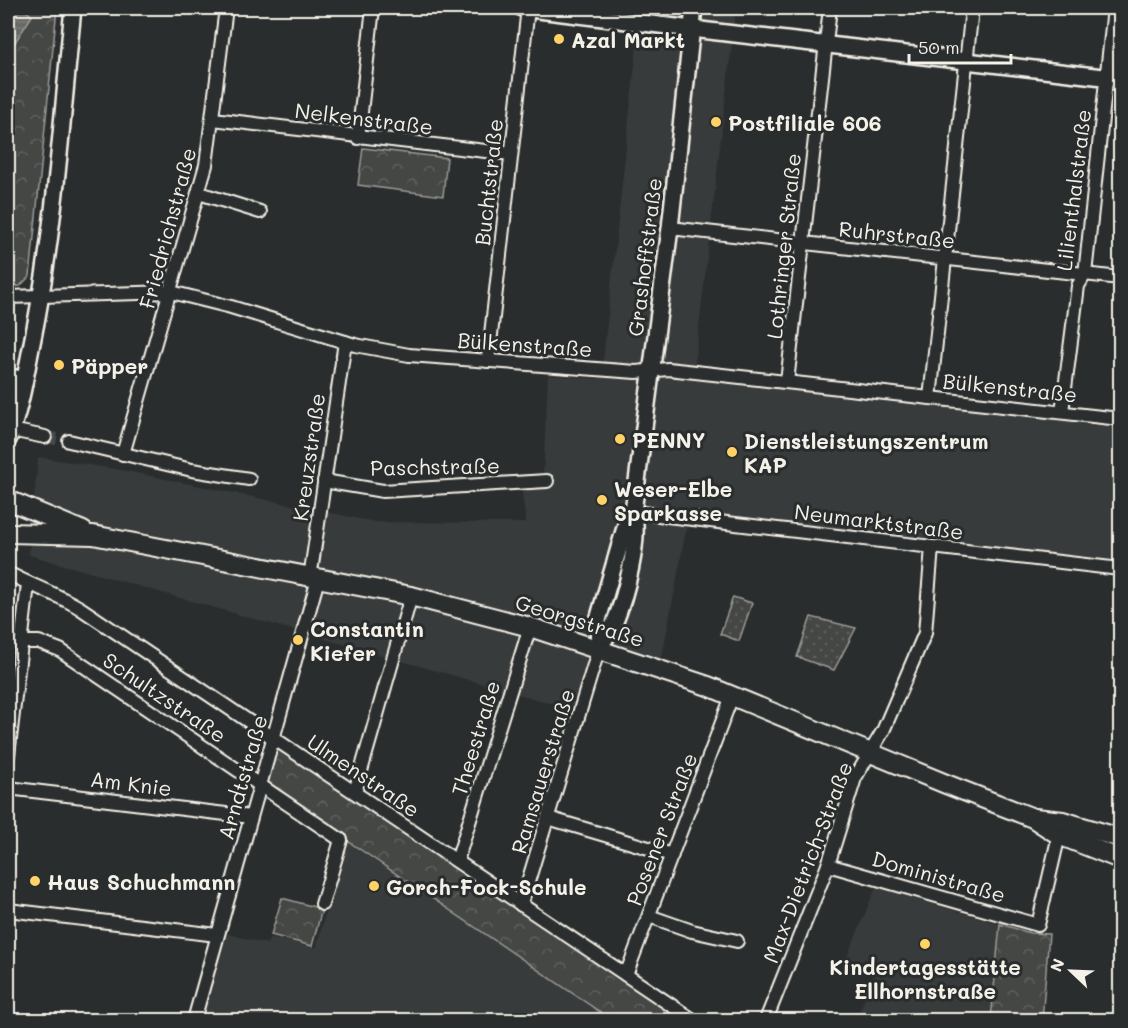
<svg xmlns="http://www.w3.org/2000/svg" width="1128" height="1028" font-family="Mali,sans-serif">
  <defs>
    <pattern id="grass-dots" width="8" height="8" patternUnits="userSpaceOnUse" patternTransform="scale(1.5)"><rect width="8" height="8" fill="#444645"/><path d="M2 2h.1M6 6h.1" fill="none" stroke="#606160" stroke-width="1.8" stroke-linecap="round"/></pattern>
    <pattern id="park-crowns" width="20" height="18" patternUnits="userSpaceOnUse" patternTransform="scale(1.5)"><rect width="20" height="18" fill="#444645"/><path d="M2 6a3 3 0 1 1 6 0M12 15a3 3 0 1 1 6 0" fill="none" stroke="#606160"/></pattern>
    <pattern id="water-rules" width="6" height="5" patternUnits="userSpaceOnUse" patternTransform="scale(1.5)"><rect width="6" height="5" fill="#676866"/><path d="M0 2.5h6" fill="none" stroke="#7d7e7c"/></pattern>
  </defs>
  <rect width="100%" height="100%" fill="#2a2d2e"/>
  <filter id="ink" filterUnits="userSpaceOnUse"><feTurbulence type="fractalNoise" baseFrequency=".0167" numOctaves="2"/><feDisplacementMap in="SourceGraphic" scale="12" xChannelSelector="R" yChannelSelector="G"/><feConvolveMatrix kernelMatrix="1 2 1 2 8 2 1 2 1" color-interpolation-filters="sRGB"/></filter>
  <g filter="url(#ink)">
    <g fill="#373a3a">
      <polygon points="641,8 736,8 693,380 1120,425 1120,565 689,515 658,678 600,656 585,713 29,555 38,457 122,470 375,522 526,523 520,479 543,477 548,375 601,379"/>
      <polygon points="346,839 612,1019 612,1020 201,1020 202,1006 224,933 267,944 270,937 316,948"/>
      <polygon points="876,887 1000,924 991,1020 856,1020 874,975 845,962"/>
    </g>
    <g fill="url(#grass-dots)" stroke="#9c9c96" stroke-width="1.5">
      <polygon points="733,597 752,603 739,641 720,634"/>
      <polygon points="811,617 856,628 834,670 797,657"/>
    </g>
    <g fill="url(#park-crowns)" stroke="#9c9c96" stroke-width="1.5">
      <polygon points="8,8 57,8 30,276 20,286 8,287"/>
      <polygon points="363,148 447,158 443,196 358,185"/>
      <polygon points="275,743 681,1020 612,1020 265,785"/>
      <polygon points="282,898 322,909 312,946 271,935"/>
      <polygon points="1000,924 1030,933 1049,934 1042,1020 991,1020"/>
    </g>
    <polygon fill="url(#water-rules)" stroke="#9f9f9a" stroke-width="1.5" points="8,8 23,8 32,16 8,53"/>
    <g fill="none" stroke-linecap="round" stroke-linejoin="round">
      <polyline stroke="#484a4a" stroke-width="12" stroke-dasharray="12 6" stroke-linecap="butt" points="45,437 69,441"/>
      <g stroke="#f4f1e8" stroke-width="16">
        <g id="minor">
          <polyline points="213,119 511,154"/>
          <polyline points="358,138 373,8"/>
          <polyline points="199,193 260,212"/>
          <polyline points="670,228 1120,278"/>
          <polyline points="8,297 171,292 231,307 355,345 409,355 636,372 668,369 1120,419"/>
          <polyline points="488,361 528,8"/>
          <polyline points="787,382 830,8"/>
          <polyline points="930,398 972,8"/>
          <polyline points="1062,412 1078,286 1085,274 1114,8"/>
          <polyline points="11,430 45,437"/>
          <polyline points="69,441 192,470 249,479"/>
          <polyline points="123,454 206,165 226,8"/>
          <polyline points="324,481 383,491 547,481"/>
          <polyline points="633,512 1120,569"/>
          <path d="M8 573C32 586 57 594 80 608L693 1020"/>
          <polyline points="310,578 345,342"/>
          <polyline points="21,642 39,642 60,650 341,840 322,904"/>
          <polyline points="8,756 28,584"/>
          <polyline points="8,788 251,817"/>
          <polyline points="355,792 411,596"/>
          <polyline points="548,818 672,855"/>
          <polyline points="457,861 530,627"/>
          <polyline points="828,865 1038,925 1059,835"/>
          <polyline points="521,905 599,648"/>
          <polyline points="8,910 217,935"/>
          <polyline points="649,916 692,931 737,941"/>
          <polyline points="626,975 732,696"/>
          <polyline points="194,1020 318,579"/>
          <polyline points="766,1020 828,865 855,778 883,731 925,633 932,547"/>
        </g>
      </g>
      <g stroke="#f4f1e8" stroke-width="20">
        <g id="tertiary">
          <polyline points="522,8 692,29 1120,79"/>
          <polyline points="8,403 16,378"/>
          <path d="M8 440C21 408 26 372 33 338 55 229 62 118 73 8"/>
          <path d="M599 648C604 640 610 632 614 624 625 598 641 538 633 512L670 228 694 8"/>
          <polyline points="599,648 598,620 626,524 633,512"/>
        </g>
      </g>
      <g stroke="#f4f1e8" stroke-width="22">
        <g id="primary">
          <polyline points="8,500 83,531"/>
          <polyline points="8,533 93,535 411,596 530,627 708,686 946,784 1033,818 1059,835 1120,859"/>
          <polyline points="1035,818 1063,821 1120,838"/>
        </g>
      </g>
      <use href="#minor" stroke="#2a2d2e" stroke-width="12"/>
      <use href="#tertiary" stroke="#2a2d2e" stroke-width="15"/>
      <use href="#primary" stroke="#2a2d2e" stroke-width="18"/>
    </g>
  </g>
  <g fill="#ffd166" stroke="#2a2d2e" stroke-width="2">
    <circle cx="559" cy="39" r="6"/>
    <circle cx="716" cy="122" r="6"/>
    <circle cx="59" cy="365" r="6"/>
    <circle cx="620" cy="439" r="6"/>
    <circle cx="732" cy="452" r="6"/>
    <circle cx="602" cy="500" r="6"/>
    <circle cx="298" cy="640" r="6"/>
    <circle cx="35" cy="881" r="6"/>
    <circle cx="374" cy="886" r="6"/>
    <circle cx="925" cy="944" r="6"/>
  </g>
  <g text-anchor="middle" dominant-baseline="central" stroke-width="6" stroke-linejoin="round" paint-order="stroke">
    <g font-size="21" font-weight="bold" fill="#f4f1e8" stroke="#2a2d2e" text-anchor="start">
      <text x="571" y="39">Azal Markt</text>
      <text x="728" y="122">Postfiliale 606</text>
      <text x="71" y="365">Päpper</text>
      <text x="632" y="439">PENNY</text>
      <text x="744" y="440">Dienstleistungszentrum<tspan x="744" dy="24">KAP</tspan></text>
      <text x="614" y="488">Weser-Elbe<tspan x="614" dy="24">Sparkasse</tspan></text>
      <text x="310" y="628">Constantin<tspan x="310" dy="24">Kiefer</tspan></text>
      <text x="47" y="881">Haus Schuchmann</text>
      <text x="386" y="886">Gorch-Fock-Schule</text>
      <text x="925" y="966" text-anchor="middle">Kindertagesstätte<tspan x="925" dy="24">Ellhornstraße</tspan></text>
    </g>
    <g font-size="21" fill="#f4f1e8" stroke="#2a2d2e">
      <text transform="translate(364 118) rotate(7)">Nelkenstraße</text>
      <text transform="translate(488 182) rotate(-84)">Buchtstraße</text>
      <text transform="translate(1073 190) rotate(-83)">Lilienthalstraße</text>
      <text transform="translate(167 228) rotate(-75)">Friedrichstraße</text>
      <text transform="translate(897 234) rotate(6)">Ruhrstraße</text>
      <text transform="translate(783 246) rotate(-84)">Lothringer Straße</text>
      <text transform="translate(644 257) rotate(-83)">Grashoffstraße</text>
      <text transform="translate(525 344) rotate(4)">Bülkenstraße</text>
      <text transform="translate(1010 387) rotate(6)">Bülkenstraße</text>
      <text transform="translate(308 457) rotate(-82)">Kreuzstraße</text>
      <text transform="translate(435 466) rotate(-1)">Paschstraße</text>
      <text transform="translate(879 521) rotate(7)">Neumarktstraße</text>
      <text transform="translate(580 620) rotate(17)">Georgstraße</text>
      <text transform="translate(165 697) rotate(34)">Schultzstraße</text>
      <text transform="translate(475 738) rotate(-73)">Theestraße</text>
      <text transform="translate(542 771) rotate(-73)">Ramsauerstraße</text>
      <text transform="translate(364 775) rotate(34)">Ulmenstraße</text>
      <text transform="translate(242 777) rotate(-74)">Arndtstraße</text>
      <text transform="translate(131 783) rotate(7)">Am Knie</text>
      <text transform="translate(661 829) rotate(-69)">Posener Straße</text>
      <text transform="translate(807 862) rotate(-69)">Max-Dietrich-Straße</text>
      <text transform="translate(939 876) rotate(16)">Doministraße</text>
    </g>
  </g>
  <rect width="1128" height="1028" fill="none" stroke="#2a2d2e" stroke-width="30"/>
  <rect x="15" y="15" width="1098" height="998" fill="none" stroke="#f4f1e8" stroke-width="2" filter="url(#ink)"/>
  <g transform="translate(1071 971) rotate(293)" stroke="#2a2d2e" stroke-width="4.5" paint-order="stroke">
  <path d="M0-4.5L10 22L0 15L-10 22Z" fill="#f4f1e8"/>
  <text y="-9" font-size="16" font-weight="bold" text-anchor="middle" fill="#f4f1e8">N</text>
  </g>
  <path d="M909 54v9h102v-9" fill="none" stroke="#f4f1e8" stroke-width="3"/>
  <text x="918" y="54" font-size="18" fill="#f4f1e8" stroke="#2a2d2e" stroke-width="4.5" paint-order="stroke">50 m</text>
</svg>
